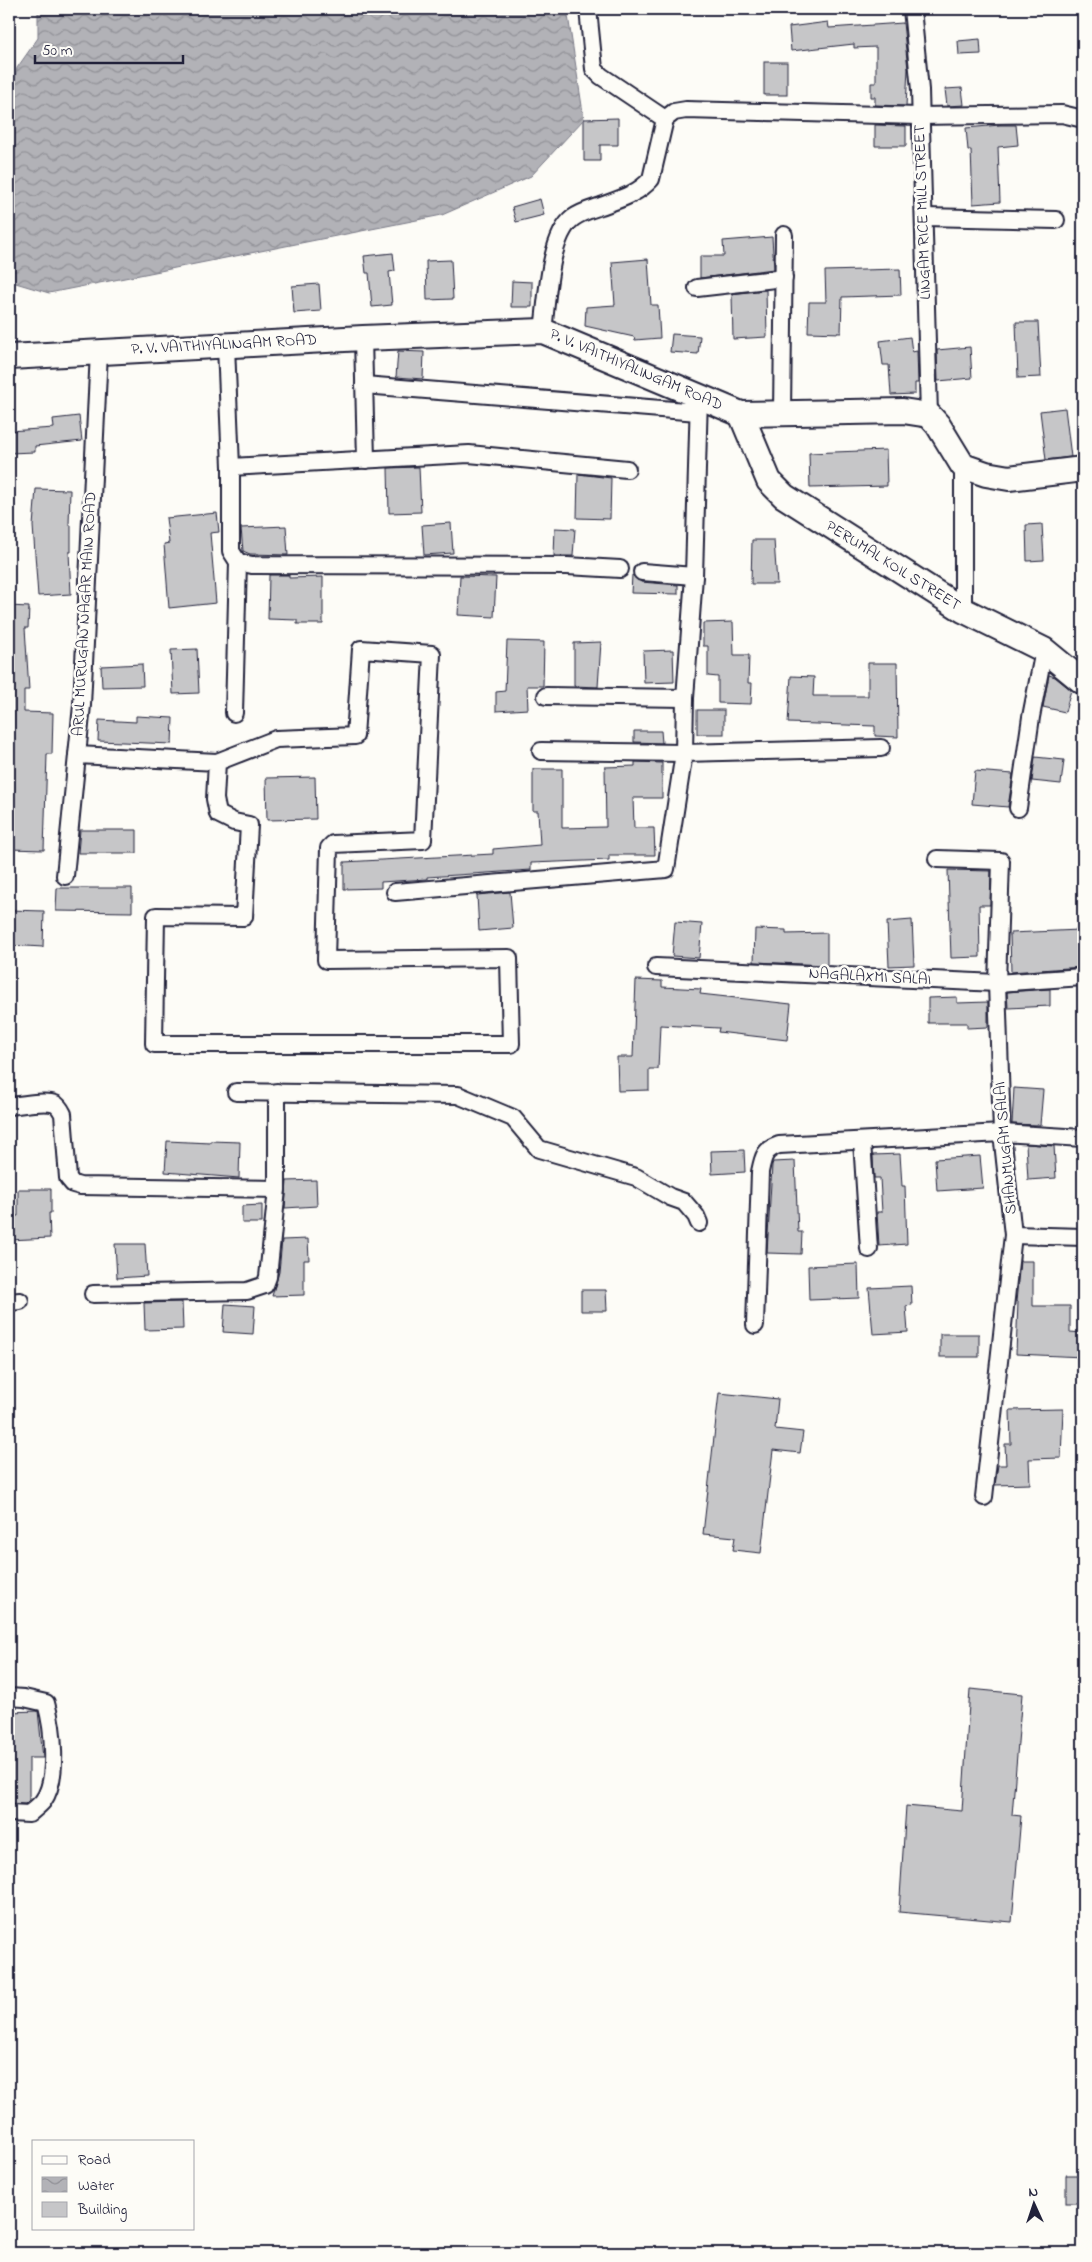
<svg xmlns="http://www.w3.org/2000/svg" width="1092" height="2262" font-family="'Indie Flower',sans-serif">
  <defs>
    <pattern id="water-waves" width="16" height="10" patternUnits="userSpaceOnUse" patternTransform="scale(1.25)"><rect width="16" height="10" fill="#b2b2b7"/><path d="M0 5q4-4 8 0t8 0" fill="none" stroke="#909096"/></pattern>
  </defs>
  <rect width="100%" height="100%" fill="#fdfcf7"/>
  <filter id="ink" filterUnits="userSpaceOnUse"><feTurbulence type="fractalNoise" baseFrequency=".02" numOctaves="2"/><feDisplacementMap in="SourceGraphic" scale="10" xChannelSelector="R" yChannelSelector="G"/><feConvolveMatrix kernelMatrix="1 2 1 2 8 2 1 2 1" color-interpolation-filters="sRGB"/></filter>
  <g filter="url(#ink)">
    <polygon fill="url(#water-waves)" stroke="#787885" points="38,9 567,9 584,119 531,176 442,215 49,293 9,281 9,105 17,68 38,38"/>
    <g fill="#c6c6c8" stroke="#22223b">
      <polygon points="828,22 829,28 903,23 908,69 906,106 875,105 875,97 871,97 871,83 876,83 876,47 854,48 854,44 791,51 789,27"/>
      <polygon points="980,39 981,54 959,55 958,41"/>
      <rect x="764" y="62" width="23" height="33"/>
      <polygon points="962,88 964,105 947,106 945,89"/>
      <polygon points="618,118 618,145 600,145 600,161 584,161 584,119"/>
      <polygon points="875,125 906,126 906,146 875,146"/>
      <polygon points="1000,125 1016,125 1018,145 998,147 1000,202 973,204 971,150 968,150 966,128"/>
      <polygon points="540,199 544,215 516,222 512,207"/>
      <polygon points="772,237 774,269 700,278 700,256 724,256 723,241"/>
      <polygon points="393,253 395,271 389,272 392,305 372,307 369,273 366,273 364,256"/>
      <polygon points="648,259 651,305 658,305 660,338 635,340 634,337 585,326 586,307 615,305 612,262"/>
      <polygon points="451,260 453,299 427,300 426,261"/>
      <polygon points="900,269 901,295 842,297 841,333 808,332 809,302 826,302 825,271"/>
      <polygon points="512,281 532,282 532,307 511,307"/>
      <polygon points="319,284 321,311 294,313 292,286"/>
      <polygon points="766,290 767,337 733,339 732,294"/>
      <polygon points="1016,322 1038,322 1041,377 1018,378"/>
      <polygon points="672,334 700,336 698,354 670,352"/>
      <polygon points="910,337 912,352 917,351 918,383 915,383 915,394 891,395 889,365 883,365 880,341"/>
      <polygon points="970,347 972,378 938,381 937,350"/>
      <polygon points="398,351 424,352 423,379 396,377"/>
      <polygon points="1065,408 1071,457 1046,460 1040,411"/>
      <polygon points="79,416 82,441 35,446 35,452 9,453 9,431 54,428 53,419"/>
      <polygon points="886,450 887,486 810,488 809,453"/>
      <polygon points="419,467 421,512 389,513 388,468"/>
      <polygon points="578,474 611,478 610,519 577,518"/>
      <polygon points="36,489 70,490 69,525 71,525 71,552 69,552 71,594 38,596 33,526"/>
      <polygon points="217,513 219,532 210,533 216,603 169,608 164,544 169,543 166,518"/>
      <polygon points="451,523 453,553 424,555 422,525"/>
      <polygon points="1042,524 1044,560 1027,561 1026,525"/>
      <polygon points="286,526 288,555 250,554 243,551 241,528"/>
      <polygon points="555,528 575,529 573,556 554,556"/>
      <polygon points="752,540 774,540 777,584 751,584"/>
      <polygon points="269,575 289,575 289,578 323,577 323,624 297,624 297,620 268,619"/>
      <polygon points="632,575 641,582 678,585 678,594 631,593"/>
      <polygon points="460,576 496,577 494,617 458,615"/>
      <polygon points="9,606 29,607 28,628 25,628 29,690 24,690 24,712 53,713 52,754 47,754 44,850 9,849"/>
      <polygon points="733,622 734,655 749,655 748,683 752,683 751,704 718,703 718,677 708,676 708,646 703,646 703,623"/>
      <polygon points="507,641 544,642 543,686 527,686 528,709 496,711 496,692 505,691"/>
      <polygon points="601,642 598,687 574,686 574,643"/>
      <polygon points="197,649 199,693 173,694 171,650"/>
      <polygon points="673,650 674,682 644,683 643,651"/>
      <polygon points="868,663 897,663 898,737 875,736 875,726 788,723 791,676 814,677 813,696 868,696"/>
      <polygon points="142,664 143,686 102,687 101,666"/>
      <polygon points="1049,675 1055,677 1071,690 1065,712 1043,707"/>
      <rect x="697" y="710" width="27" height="24"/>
      <polygon points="136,716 173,718 172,744 98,741 99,720 136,722"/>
      <polygon points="634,731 661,731 662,743 634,742"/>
      <polygon points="1035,757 1064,760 1061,784 1032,781"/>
      <polygon points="635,762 662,763 662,798 633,798 634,828 654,828 655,855 609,855 609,860 531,863 531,870 427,877 427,879 381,882 381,888 344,889 344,862 493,854 493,849 540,845 538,811 533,811 533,769 562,769 562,828 606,827 605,767 635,766"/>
      <polygon points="975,771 1013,774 1008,807 972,804"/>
      <polygon points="315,777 316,819 267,820 266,778"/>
      <polygon points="80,830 137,830 137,853 78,853"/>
      <polygon points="948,870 991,871 990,905 979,905 980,957 951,958"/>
      <polygon points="57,888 132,888 132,912 56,911"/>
      <polygon points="510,892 513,928 479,931 477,895"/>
      <polygon points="9,910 44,911 43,947 9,945"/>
      <polygon points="912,920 914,965 889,966 887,922"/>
      <polygon points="675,922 702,924 699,958 672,956"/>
      <polygon points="755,929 786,930 786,934 827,933 827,965 754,962"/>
      <polygon points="1080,930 1082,967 1011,972 1010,933"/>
      <polygon points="636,980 662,981 662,987 701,989 700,994 791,1004 787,1040 718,1032 719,1028 660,1025 658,1069 649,1069 649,1090 618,1091 617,1057 633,1057"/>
      <polygon points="1050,989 1050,1006 1008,1008 1007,992"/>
      <polygon points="957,997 957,1003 988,1002 988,1027 967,1028 967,1023 928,1023 928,998"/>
      <polygon points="1014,1088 1043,1090 1040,1125 1012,1124"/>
      <polygon points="167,1141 210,1143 210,1141 240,1142 239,1178 165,1172"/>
      <polygon points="1026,1144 1054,1146 1056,1178 1028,1180"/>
      <polygon points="744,1150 745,1172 712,1174 711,1151"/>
      <polygon points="900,1154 902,1186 905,1186 907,1244 879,1246 877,1212 882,1212 880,1178 874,1178 873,1155"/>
      <polygon points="980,1156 983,1188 937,1191 935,1159"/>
      <polygon points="795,1161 798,1232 802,1232 801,1254 767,1253 772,1165 773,1162"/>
      <polygon points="316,1180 317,1206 285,1208 287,1181"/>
      <polygon points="18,1189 51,1189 51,1213 49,1213 50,1238 9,1240 9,1216 18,1216"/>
      <polygon points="262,1205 262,1223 242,1223 242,1206"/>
      <polygon points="308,1239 309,1260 304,1260 304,1295 272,1296 279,1272 282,1240"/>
      <polygon points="115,1244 145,1244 147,1276 117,1278"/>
      <polygon points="1020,1261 1033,1261 1033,1306 1070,1306 1070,1332 1083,1333 1083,1357 1016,1354 1018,1302 1016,1302"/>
      <polygon points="858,1264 859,1298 809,1300 808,1266"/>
      <polygon points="911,1286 912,1305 906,1306 908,1332 873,1334 869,1288"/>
      <polygon points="581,1290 606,1290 607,1311 581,1311"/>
      <polygon points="182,1302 183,1329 145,1330 144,1303"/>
      <polygon points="225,1304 255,1306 253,1334 223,1332"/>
      <rect x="940" y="1334" width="39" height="23"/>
      <polygon points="719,1393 778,1399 775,1429 803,1432 800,1453 773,1450 761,1553 733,1550 735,1537 703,1534"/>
      <polygon points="1063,1409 1061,1458 1029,1459 1030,1484 995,1485 998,1465 1006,1465 1005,1444 1011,1444 1010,1410"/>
      <polygon points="970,1689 1022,1694 1012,1815 1021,1816 1012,1922 899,1912 906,1806 962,1811"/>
      <polygon points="38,1711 43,1758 29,1758 29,1800 25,1804 9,1803 9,1712"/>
      <rect x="1066" y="2175" width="17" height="28"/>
    </g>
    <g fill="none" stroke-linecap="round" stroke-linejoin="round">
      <g stroke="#22223b" stroke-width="20">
        <g id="street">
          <polyline points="588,9 594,69 601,76 665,119"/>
          <polyline points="912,9 920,90 929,415"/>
          <polyline points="924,217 1056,220"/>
          <polyline points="697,288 784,278"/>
          <path d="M543 331C547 301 549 236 573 218 581 212 592 209 601 206 620 199 638 194 651 179L665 119 674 112 686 110 919 116 1062 114 1083 119"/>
          <polyline points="363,338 366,460"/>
          <polyline points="226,346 231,467 231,551 238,562 234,713"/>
          <polyline points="364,385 698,412"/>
          <polyline points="782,414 784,235"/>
          <polyline points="231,467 469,454 627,469"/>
          <polyline points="238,562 252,565 567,566 620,569"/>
          <polyline points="642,572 694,576"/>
          <polyline points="963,610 963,466"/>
          <polyline points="546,696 685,698"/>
          <polyline points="541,751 684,753 881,748"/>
          <polyline points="77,755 217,762 276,739 355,736 361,649 432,654 423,840 333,844 329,848 326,960 509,958 511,1044 154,1044 156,916 244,917 249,825 234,822 218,814 215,799 217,762"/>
          <polyline points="1018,808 1031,717 1044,650"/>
          <polyline points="937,859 1001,861 997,983 1002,1133 1013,1235 984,1497"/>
          <polyline points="65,876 82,705 99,352"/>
          <polyline points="395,892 666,869 684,753 685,698 694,576 699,396"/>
          <polyline points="656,967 997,983 1083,977"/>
          <polyline points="236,1092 458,1095 513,1118 539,1149 636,1177 670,1197 684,1202 696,1216 699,1223"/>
          <path d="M9 1106C20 1105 45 1100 55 1104 59 1106 61 1110 63 1114L68 1178 73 1184 80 1186 277 1189"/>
          <polyline points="862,1141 869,1249"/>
          <polyline points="1013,1235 1083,1237"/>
          <polyline points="93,1294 247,1291 265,1285 268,1277 277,1189 277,1092"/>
          <polyline points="9,1302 20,1301"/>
          <path d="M755 1325 760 1172C763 1157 764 1150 779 1145L1002 1133 1083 1138"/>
          <path d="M9 1697 24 1698 46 1703C53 1727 59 1779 43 1801 39 1806 33 1810 29 1814L9 1813"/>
        </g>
      </g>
      <g stroke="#22223b" stroke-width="28">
        <g id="secondary">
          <polyline points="9,357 363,338 543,331 741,414 903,411 929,415 938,425 963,466 986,474 1009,478 1083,469"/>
          <polyline points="741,414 769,481 784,496 963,610 1044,650 1083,682"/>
        </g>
      </g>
      <use href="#street" stroke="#fdfcf7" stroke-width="16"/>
      <use href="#secondary" stroke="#fdfcf7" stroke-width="24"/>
    </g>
  </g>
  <g text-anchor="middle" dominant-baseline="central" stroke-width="5" stroke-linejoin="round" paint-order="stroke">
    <g font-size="16" fill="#22223b" stroke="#fdfcf7">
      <text transform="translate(923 212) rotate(-92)">LINGAM RICE MILL STREET</text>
      <text transform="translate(224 345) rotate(-3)">P. V. VAITHIYALINGAM ROAD</text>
      <text transform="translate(636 370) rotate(23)">P. V. VAITHIYALINGAM ROAD</text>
      <text transform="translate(893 566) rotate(32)">PERUMAL KOIL STREET</text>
      <text transform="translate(85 614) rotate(-87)">ARUL MURUGAN NAGAR MAIN ROAD</text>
      <text transform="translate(870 977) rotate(3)">NAGALAXMI SALAI</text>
      <text transform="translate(1006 1148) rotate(-95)">SHANMUGAM SALAI</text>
    </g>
  </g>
  <rect width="1092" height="2262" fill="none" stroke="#fdfcf7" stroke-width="30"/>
  <rect x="15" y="15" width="1062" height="2232" fill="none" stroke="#22223b" stroke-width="2" filter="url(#ink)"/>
  <rect x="32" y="2140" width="162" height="90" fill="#fdfcf7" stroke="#a5a5ac"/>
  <rect x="42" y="2156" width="25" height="8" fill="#fdfcf7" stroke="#a5a5ac"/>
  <text x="78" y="2164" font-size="15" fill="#22223b">Road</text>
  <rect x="42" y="2177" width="25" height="15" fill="url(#water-waves)" stroke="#a5a5ac"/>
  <text x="78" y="2190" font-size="15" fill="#22223b">Water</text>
  <rect x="42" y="2202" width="25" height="15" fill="#c6c6c8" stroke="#a5a5ac"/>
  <text x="78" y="2214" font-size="15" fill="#22223b">Building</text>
  <g transform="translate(1034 2204) rotate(357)" stroke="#fdfcf7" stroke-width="4" paint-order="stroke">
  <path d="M0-4L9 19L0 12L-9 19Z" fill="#22223b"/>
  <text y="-8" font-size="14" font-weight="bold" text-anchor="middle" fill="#22223b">N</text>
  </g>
  <path d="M35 55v8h148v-8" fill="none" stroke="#22223b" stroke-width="2.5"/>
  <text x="42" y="55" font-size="15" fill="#22223b" stroke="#fdfcf7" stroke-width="4" paint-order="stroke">50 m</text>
</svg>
